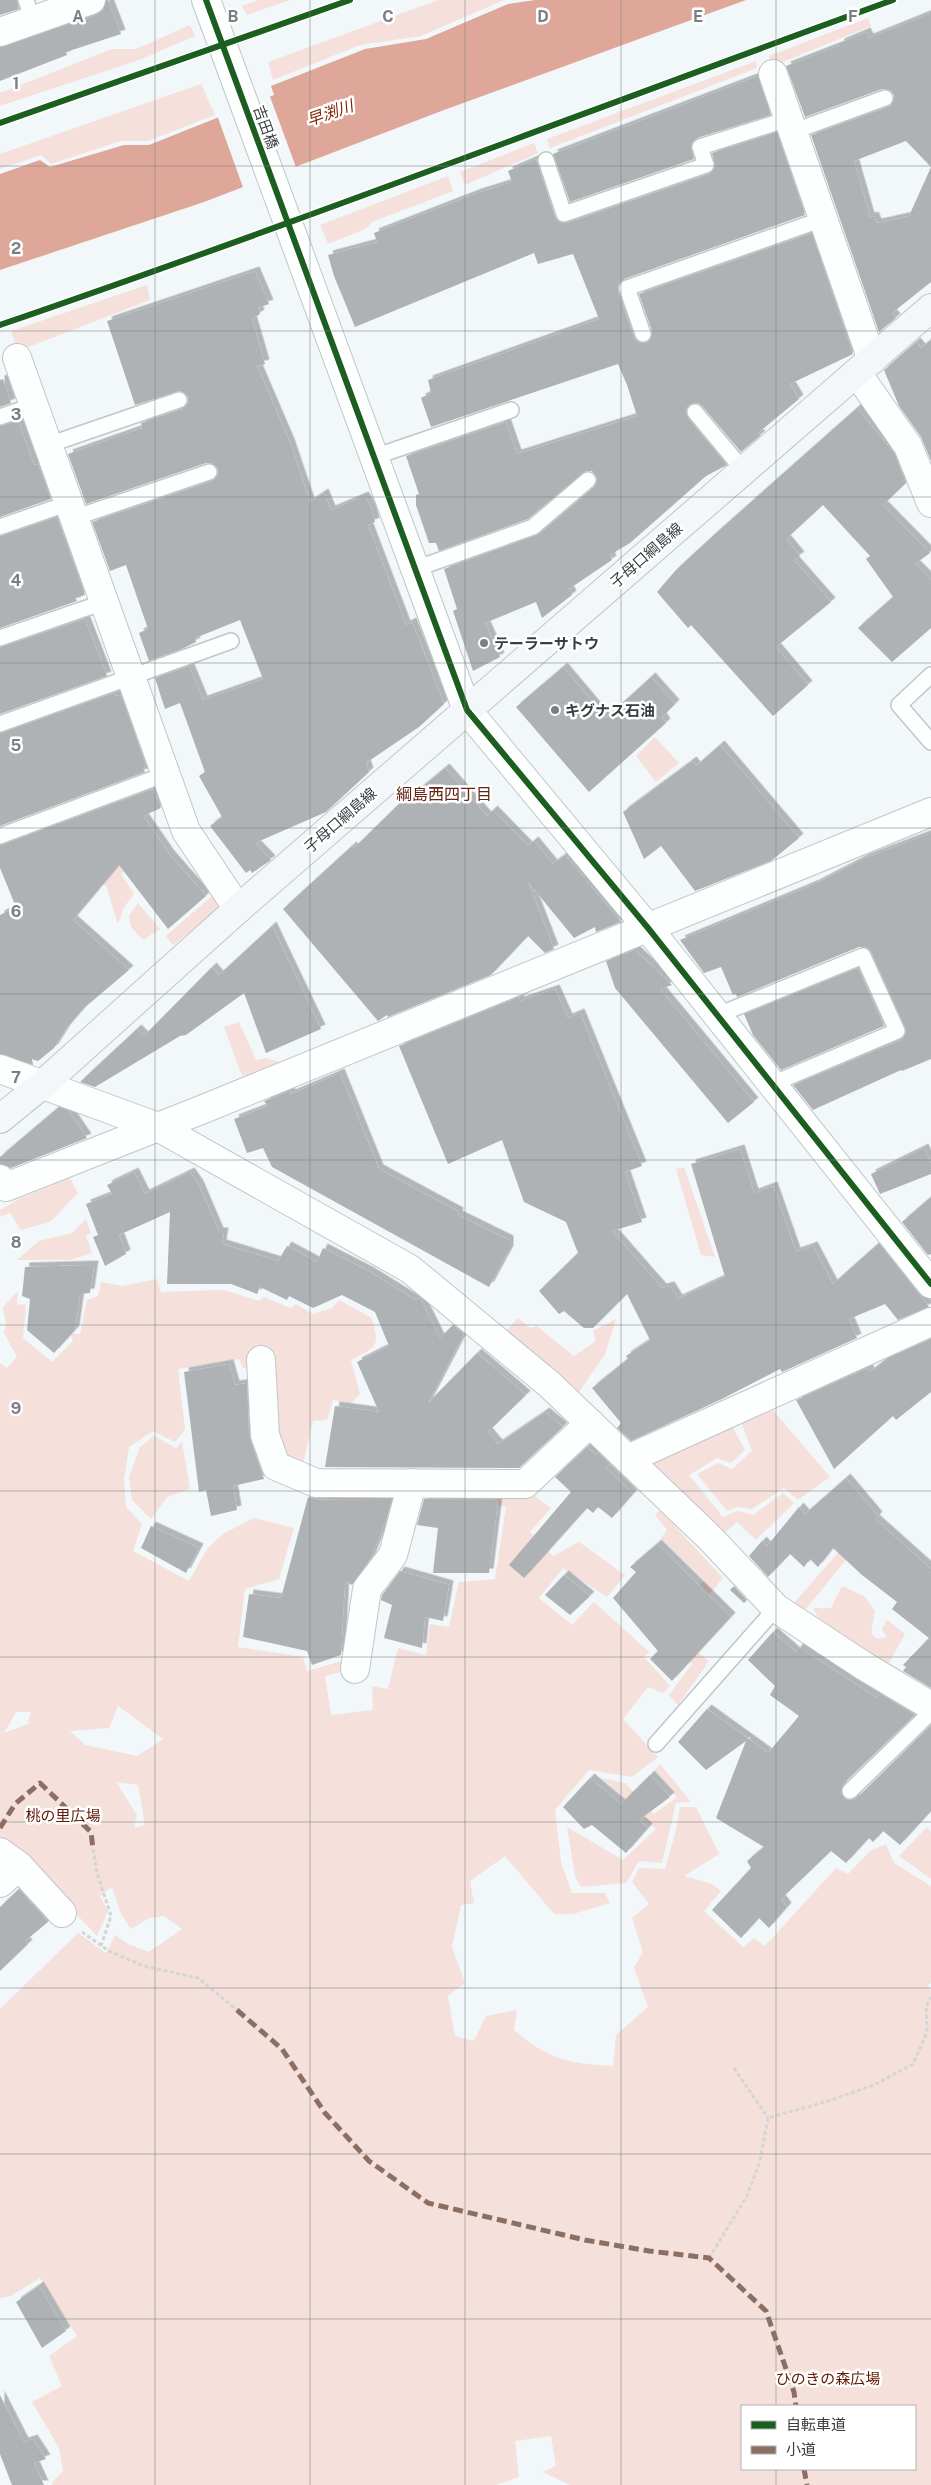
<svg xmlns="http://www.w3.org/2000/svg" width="931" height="2485" font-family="'Public Sans','Noto Sans JP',sans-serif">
  <defs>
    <filter id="shadow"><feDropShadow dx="4.5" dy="-4.5" stdDeviation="0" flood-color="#0004"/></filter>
  </defs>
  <rect width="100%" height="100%" fill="#f2f7fa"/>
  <g fill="#f5e0dc" fill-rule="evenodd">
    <polygon points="259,0 290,0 247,15 242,6"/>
    <polygon points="438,0 504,0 421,36 360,45 273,80 268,62"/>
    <polygon points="868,18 871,26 773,66 769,56"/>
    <polygon points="190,25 195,36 139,60 0,106 0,93 112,49 136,49"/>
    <polygon points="756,61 757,68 550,148 547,139"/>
    <polygon points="201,84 215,115 148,141 121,141 51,164 41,155 0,169 0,154"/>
    <polygon points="534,143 538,153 465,185 460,172"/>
    <polygon points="448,176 453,191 372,222 365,229 328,244 320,225"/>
    <polygon points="147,285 150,300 18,351 11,331"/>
    <polygon points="655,737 679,763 656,782 636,756"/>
    <polygon points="141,856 121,874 134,894 124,907 118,924 106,886 92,874"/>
    <polygon points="213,895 223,906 173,945 166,936"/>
    <polygon points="138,903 160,929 143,940 131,927 129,916"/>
    <polygon points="239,1022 256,1060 266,1058 282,1063 242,1076 224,1027"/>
    <polygon points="684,1167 715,1257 701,1255 676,1169"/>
    <polygon points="70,1178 78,1193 50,1222 21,1230 10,1213 0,1217 0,1210 19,1199"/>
    <polygon points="86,1219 91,1233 86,1236 92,1253 70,1260 17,1260 39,1241 72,1233"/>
    <path d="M157 1279 161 1292 224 1290 259 1301 264 1297 290 1308 296 1304 313 1314 332 1308 339 1300 372 1318C380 1348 377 1346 351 1360L360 1394 351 1403 333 1400 327 1420 313 1421 302 1468 284 1462 255 1366 243 1368 239 1359 178 1369 185 1429 175 1442 153 1431 129 1447 124 1480 126 1507 142 1524 133 1551 189 1581 207 1549 223 1534 254 1518 294 1528 279 1579 245 1589 238 1647 303 1657 307 1671 342 1661 345 1671 325 1676 331 1715 373 1710 372 1686 388 1689 398 1648 426 1655 430 1624 449 1627 459 1582 495 1579 506 1507 444 1498 450 1491 530 1492 551 1508 530 1532 553 1556 579 1542 625 1575 607 1597 563 1568 539 1598 572 1625 594 1602 649 1652 644 1657 670 1686 663 1693 648 1687 623 1719 658 1757 632 1777 589 1770 555 1810 561 1862 572 1893H605L610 1903 573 1914H554L505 1856 470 1881 474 1903 461 1905 452 1947 465 1983 448 1996 455 2036 474 2041 486 2016 517 2010 514 2030C547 2059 570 2064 613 2066L616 2035 648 2007 634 1968 643 1952 632 1918 649 1904 632 1882 639 1868 665 1869 676 1830 680 1807H696L719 1854 684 1876 712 1884 721 1891 704 1911 743 1947 754 1938 765 1946 836 1868 848 1874 870 1851 886 1844 894 1863 931 1886V1982L928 1986 931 1990V2485H570L543 2472 556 2466 551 2436 515 2441 519 2477 496 2485H53L52 2483 63 2471 59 2448 32 2402 62 2386 49 2356 77 2336 40 2278 11 2296 0 2298V2009L78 1933 106 1953 115 1935 128 1944 149 1952 182 1929 164 1916 149 1918 131 1929 121 1914 112 1887 100 1896 108 1911 97 1936 77 1915 73 1918 0 1843V1363L7 1368 17 1357 4 1333 6 1325 3 1307 18 1291 17 1304 26 1305 23 1338 52 1362 73 1341 70 1333 80 1334 87 1300 98 1296 101 1282 122 1286ZM118 1706 163 1739 137 1756 85 1745 70 1731 109 1728ZM16 1712H31L28 1722 30 1723 4 1733ZM116 1782 138 1785 145 1825 134 1828 137 1815ZM742 2406H915V2469H742Z"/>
    <polygon points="518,1318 530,1328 537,1326 574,1356 596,1341 593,1331 616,1319 605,1354 578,1394 505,1332"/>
    <polygon points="773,1410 830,1477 798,1500 784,1488 752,1509 737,1507 727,1511 697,1474 718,1463 732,1469 752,1451 742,1424"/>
    <polygon points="733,1428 745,1450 731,1463 717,1458 689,1475 723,1517 737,1511 753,1515 783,1493 794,1503 756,1540 737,1522 721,1536 649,1465"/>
    <polygon points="154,1436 176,1448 182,1442 190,1489 167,1497 151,1519 132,1500 129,1477 140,1447"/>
    <polygon points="405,1489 400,1505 351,1503 318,1496"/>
    <polygon points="660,1510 723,1578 693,1614 672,1613 704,1581 661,1538 667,1530 655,1515"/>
    <polygon points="850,1539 859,1544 805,1610 794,1603"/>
    <polygon points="842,1586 864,1596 875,1611 871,1633 877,1639 887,1637 882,1629 887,1620 905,1634 889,1663 823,1626 813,1608 831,1608"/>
    <polygon points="685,1643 709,1661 678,1705 669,1695 692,1664 681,1651"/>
    <polygon points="660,1764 691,1802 676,1803 662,1863 639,1861 626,1883 581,1887 575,1876 567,1827 623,1860 656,1829 602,1778 625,1783 654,1814 677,1797 655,1770"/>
    <polygon points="927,1827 931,1832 931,1879 899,1856"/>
  </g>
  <polygon fill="#dfa799" points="535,0 746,0 444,110 204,202 0,270 0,174 40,160 50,167 124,145 149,145 274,95 271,86 365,49 426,39 508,4"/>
  <polygon fill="#f2f7fa" points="269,94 297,170 244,190 217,115"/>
  <g fill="#aeb2b5" fill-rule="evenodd" filter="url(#shadow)">
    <polygon points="0,0 17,0 19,9 0,15"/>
    <polygon points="106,0 108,0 121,34 66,52 67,55 0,81 0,47 96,15 103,10"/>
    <path d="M931 13V282L892 313 896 318 879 332 811 135 888 107 892 104 894 95 891 91 882 89 805 117 786 66 840 45V43L866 32 869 38ZM906 141 931 167 909 216 877 223 874 216 870 217 854 161Z"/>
    <polygon points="758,76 771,115 697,138 691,146 694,159 570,202 553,154"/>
    <polygon points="777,132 805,215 624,279 618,286 618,291 634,338 637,341 646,343 650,340 652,331 639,294 812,233 853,354 790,384 799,399 758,433 761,435 741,452 702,406 698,403 689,405 686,409 688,418 727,465 706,476 630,543 610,555 612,560 569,589 572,595 542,618 536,602 485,623 500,657 473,671 453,611 457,609 444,569 539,534 594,487 597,478 592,471 586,471 528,519 439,551 436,543 429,543 416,505 416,495 419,494 406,456 506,422 517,454 637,416 627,385 618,364 431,427 421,398 431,393 428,380 599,319 573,254 538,264 534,253 355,327 334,276 328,255 377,242 374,233 477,193 512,182 508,171 536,159 555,217 558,221 567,223 709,174 715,166 712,153"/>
    <polygon points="255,271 269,304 258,308 260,314 252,319 265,364 257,366 290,443 310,502 324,493 331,510 364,496 371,507 375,522 368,525 406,625 412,622 444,704 419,727 366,763 369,772 326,812 255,843 271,860 252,873 250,870 246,873 210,826 222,817 199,776 205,772 180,703 165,709 155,678 189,666 203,700 263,679 240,620 195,638 196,642 182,649 149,661 139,633 148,629 126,565 110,571 92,522 212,481 218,474 218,469 211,463 206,463 86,504 68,454 142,428 141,423 182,409 188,402 188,397 180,391 135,405 107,321"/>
    <polygon points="931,340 931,461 921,437 899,406 884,370 916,342 921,348"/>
    <polygon points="3,379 11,403 0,407 0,380"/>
    <polygon points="857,408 894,453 906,483 883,505 930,553 915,564 931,580 931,628 892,662 858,628 893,597 866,559 870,556 823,505 786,539 800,556 794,560 831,602 776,647 808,685 773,716 691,625 688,628 657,592 676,570 715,534"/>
    <polygon points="18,421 34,465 38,464 51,499 0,517 0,426"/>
    <polygon points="57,517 85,595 75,598 77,601 0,628 0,536"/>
    <polygon points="85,619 107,676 0,714 0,647"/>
    <polygon points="563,667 606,718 651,677 675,704 662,717 666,723 589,792 516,707"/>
    <polygon points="114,693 116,696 120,695 124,703 146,766 143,768 145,772 0,826 0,733"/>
    <polygon points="720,745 799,838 771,861 695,891 661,846 644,859 623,812 692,761 696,766"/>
    <polygon points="445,768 487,816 493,810 528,846 534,841 553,864 565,855 621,922 596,932 595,927 574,938 528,882 554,949 545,953 528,936 491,975 388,1017 387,1015 378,1021 283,909 352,846 354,848 404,799 405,801"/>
    <polygon points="153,789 161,808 143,816 170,855 206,896 168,929 119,865 73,920 129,970 84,1008 66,1029 54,1048 38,1061 32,1059 33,1065 0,1054 0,915 16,907 0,868 0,845"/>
    <polygon points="931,833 931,1059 902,1071 901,1070 813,1110 793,1085 901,1040 906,1032 871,952 865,947 859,947 737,997 736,994 733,995 721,967 704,973 680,940 815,884 865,858"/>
    <polygon points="272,926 321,1029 266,1053 244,993 186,1035 180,1036 95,1087 80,1082 137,1029 144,1036 212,967 219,975"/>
    <polygon points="635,950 672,985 660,989 754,1102 728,1123 615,988 606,961"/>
    <polygon points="858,968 884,1026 781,1070 753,1035 744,1014"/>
    <polygon points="555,989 568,1018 580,1013 642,1166 625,1172 642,1222 612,1231 662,1288 670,1286 678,1299 725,1277 691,1164 740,1149 754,1193 773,1186 796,1252 813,1246 833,1284 879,1243 929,1307 898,1320 885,1304 849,1319 857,1338 782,1372 780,1369 722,1399 631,1441 617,1428 621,1423 592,1388 628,1359 626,1356 650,1340 627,1294 593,1328 584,1328 564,1311 559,1314 539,1291 578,1253 566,1222 524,1202 502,1140 448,1164 399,1046 519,997 520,1001"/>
    <polygon points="340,1073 379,1169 459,1212 458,1215 509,1240 509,1250 489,1287 272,1167 263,1148 247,1153 234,1119 268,1106 264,1101 290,1091 291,1094"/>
    <polygon points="59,1107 68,1110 87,1138 11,1168 0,1164 0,1157"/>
    <polygon points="924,1148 931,1164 931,1174 880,1194 871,1174"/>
    <polygon points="134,1172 145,1194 190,1172 199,1185 219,1232 224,1232 222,1244 278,1261 287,1246 317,1262 323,1248 370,1272 415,1300 420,1298 440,1338 453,1325 464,1334 428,1403 477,1353 526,1395 488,1432 498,1444 545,1412 563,1427 519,1468 325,1467 335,1406 379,1412 357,1362 389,1346 375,1312 342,1295 313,1308 289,1296 287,1300 260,1287 257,1294 231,1284 167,1284 170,1212 119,1235 126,1254 105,1266 93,1237 98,1235 86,1204 112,1194 107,1185"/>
    <polygon points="931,1197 931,1254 928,1255 902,1222"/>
    <polygon points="94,1265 90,1293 80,1294 75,1330 54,1353 27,1330 30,1299 22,1296 25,1267"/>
    <polygon points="931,1339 931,1392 896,1420 893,1416 834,1469 796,1400 868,1368 870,1372 888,1358"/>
    <polygon points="229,1364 235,1385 247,1383 249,1436 264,1479 233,1486 237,1510 211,1516 206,1490 199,1492 184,1372"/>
    <polygon points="587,1447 596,1455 598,1452 610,1464 605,1467 633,1494 612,1518 598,1507 593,1513 587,1508 524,1578 509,1565 571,1492 555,1477"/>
    <polygon points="846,1478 878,1516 875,1519 931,1569 931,1688 903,1671 906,1667 903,1665 929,1638 892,1609 897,1602 862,1575 833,1548 818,1567 810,1559 804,1567 790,1554 768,1577 749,1556 762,1541 767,1546 799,1507 805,1514"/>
    <polygon points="308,1497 320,1500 392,1499 386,1520 371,1558 352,1585 345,1581 341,1655 312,1665 307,1651 243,1637 249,1594 281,1598"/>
    <polygon points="424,1499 498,1500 489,1573 433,1573 438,1528 417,1525"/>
    <polygon points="151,1526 199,1548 186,1573 141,1548"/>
    <polygon points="657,1544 731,1617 672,1681 650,1659 658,1651 613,1598 636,1572 630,1567"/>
    <polygon points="400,1571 449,1585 443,1621 425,1617 422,1648 384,1638 392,1605 381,1600 382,1595"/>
    <polygon points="564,1575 590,1596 570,1615 545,1595"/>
    <polygon points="734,1586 747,1600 744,1603 730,1590"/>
    <polygon points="773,1632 796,1652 799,1647 877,1698 881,1694 915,1715 843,1784 841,1793 847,1800 857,1798 931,1725 931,1811 900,1845 883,1831 873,1842 869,1838 846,1863 831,1851 781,1899 787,1907 769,1928 759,1918 741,1938 712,1910 751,1868 747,1861 764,1847 716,1818 746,1741 706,1770 678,1742 707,1709 768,1753 799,1716 770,1695 775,1686 748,1660"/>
    <polygon points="650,1775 670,1797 639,1820 648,1828 626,1853 592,1825 584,1829 563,1807 590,1778 621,1804"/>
    <polygon points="19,1889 48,1922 25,1941 28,1944 0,1971 0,1907"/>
    <polygon points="39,2286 66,2331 42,2348 16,2302"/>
    <polygon points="0,2395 24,2442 33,2439 46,2459 34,2463 44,2485 12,2485 0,2454"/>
  </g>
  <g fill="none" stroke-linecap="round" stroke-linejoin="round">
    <g stroke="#c1c6c8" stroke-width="18">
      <g id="service">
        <polyline points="26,0 33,21"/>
        <polyline points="792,132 885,98"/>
        <polyline points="546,160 564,214 706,165 700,147 788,119"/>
        <polyline points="643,334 627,288 823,219"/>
        <polyline points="695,412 744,471"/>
        <polyline points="0,417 34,405"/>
        <polyline points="48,445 179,400"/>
        <polyline points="374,457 511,410"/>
        <polyline points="74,518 209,472"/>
        <polyline points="0,527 69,503"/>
        <polyline points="415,569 533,527 588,480"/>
        <polyline points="0,638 104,602"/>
        <polyline points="931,675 899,705 931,742"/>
        <polyline points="0,724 231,641"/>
        <polyline points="0,836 166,774"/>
        <polyline points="718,1015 863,956 897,1031 772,1084"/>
        <polyline points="656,1744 776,1608"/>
        <polyline points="850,1791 931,1712"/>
      </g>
    </g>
    <g stroke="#c1c6c8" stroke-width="30">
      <g id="minor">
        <polyline points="0,32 91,0"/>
        <polyline points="773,74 872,360"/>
        <polyline points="17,358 186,831 238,909"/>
        <polyline points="857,373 908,446 931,503"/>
        <polyline points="467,710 648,928 931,1284"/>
        <polyline points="0,1069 158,1127 410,1269 549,1384 710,1538 776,1608 864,1666 931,1706"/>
        <polyline points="0,1179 6,1187 201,1110 931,812"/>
        <polyline points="261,1360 265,1435 276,1466 316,1483 525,1484 590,1423"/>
        <polyline points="628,1459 931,1322"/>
        <polyline points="355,1669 367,1589 393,1555 412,1483"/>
        <polyline points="0,1852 19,1866 62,1913"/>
        <polyline points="0,1883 19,1866"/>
      </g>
    </g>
    <g stroke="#c1c6c8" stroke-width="30">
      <polyline id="tertiary" points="206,0 467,710"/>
    </g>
    <g stroke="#c1c6c8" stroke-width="30">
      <polyline id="secondary" points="0,1119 43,1084 238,909 931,308"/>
    </g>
    <g stroke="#d4d5d6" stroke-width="3" stroke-dasharray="4 2.5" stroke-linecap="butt">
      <polyline points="93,1849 97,1873 111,1916 101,1946"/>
      <polyline points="82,1932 109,1951 144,1966 198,1978 237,2010"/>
      <polyline points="734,2068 768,2118"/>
      <polyline points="709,2258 747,2196 760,2161 768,2118 825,2102 874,2085 913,2064 927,2032 926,2007 931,1997"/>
    </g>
    <use href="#service" stroke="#fdfefe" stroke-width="15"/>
    <use href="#minor" stroke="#fdfefe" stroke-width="28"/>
    <use href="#tertiary" stroke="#fdfefe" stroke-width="28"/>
    <use href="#secondary" stroke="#f4f7f9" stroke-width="28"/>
    <g stroke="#8d6e63" stroke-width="5" stroke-dasharray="10 5" stroke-linecap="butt">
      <polyline points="0,1828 15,1804 40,1783 91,1832 93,1849"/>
      <polyline points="237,2010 282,2049 325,2113 369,2161 428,2203 585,2240 649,2251 709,2258 766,2311 794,2392 796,2406"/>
      <polyline points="804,2469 807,2485"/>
    </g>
    <g stroke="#fff" stroke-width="9">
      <g id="cycleway">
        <polyline points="206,0 467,710 648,928 931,1284"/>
        <polyline points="0,123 350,0"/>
        <path d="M0 325C300 222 595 108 893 0"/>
      </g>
    </g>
    <use href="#cycleway" stroke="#1b5e20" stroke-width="6"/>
  </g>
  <path fill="none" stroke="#7a7f82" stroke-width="1" stroke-opacity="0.55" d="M155 0V2485M310 0V2485M465 0V2485M621 0V2485M776 0V2406M0 166H931M0 331H931M0 497H931M0 663H931M0 828H931M0 994H931M0 1160H931M0 1325H931M0 1491H931M0 1657H931M0 1822H931M0 1988H931M0 2154H931M0 2319H931M776 2469V2485"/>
  <g fill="#7a7f82" stroke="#fff" stroke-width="2">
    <circle cx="484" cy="643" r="5"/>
    <circle cx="555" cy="710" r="5"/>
  </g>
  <g text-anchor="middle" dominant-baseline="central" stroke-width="5" stroke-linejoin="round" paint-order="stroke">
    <g font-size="15" fill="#393e41" stroke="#fff">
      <text transform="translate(266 127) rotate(70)">吉田橋</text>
      <text transform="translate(646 555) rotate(-41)">子母口綱島線</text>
      <text transform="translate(340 820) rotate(-41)">子母口綱島線</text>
    </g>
    <g font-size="15" font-weight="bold" fill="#393e41" stroke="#fff" text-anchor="start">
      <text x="494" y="643">テーラーサトウ</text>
      <text x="565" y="710">キグナス石油</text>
    </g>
    <g font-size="15" fill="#601603" stroke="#fff">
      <text x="63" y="1815">桃の里広場</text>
      <text x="828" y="2378">ひのきの森広場</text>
    </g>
    <g font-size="16" font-style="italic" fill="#86250b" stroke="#fff">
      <text transform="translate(330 113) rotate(-19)">早渕川</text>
    </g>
    <g font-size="16" fill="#652312" stroke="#fff">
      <text x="444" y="794">綱島西四丁目</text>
    </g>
  </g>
  <g font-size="16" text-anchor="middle" font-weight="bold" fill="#7a7f82" stroke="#fff" stroke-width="5" stroke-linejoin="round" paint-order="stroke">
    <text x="78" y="22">A</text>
    <text x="233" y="22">B</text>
    <text x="388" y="22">C</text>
    <text x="543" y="22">D</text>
    <text x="698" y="22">E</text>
    <text x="853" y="22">F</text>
    <text x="16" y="89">1</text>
    <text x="16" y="254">2</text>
    <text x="16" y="420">3</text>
    <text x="16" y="586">4</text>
    <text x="16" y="751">5</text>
    <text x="16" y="917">6</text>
    <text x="16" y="1083">7</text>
    <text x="16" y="1248">8</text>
    <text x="16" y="1414">9</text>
  </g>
  <rect x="741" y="2405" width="175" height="65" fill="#ffffff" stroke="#b0b2b3"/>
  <rect x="751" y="2421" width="25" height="8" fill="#1b5e20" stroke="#b0b2b3"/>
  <text x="786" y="2430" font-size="15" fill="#393e41">自転車道</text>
  <rect x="751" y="2446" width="25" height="8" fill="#8d6e63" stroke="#b0b2b3"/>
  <text x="786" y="2455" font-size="15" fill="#393e41">小道</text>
</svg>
